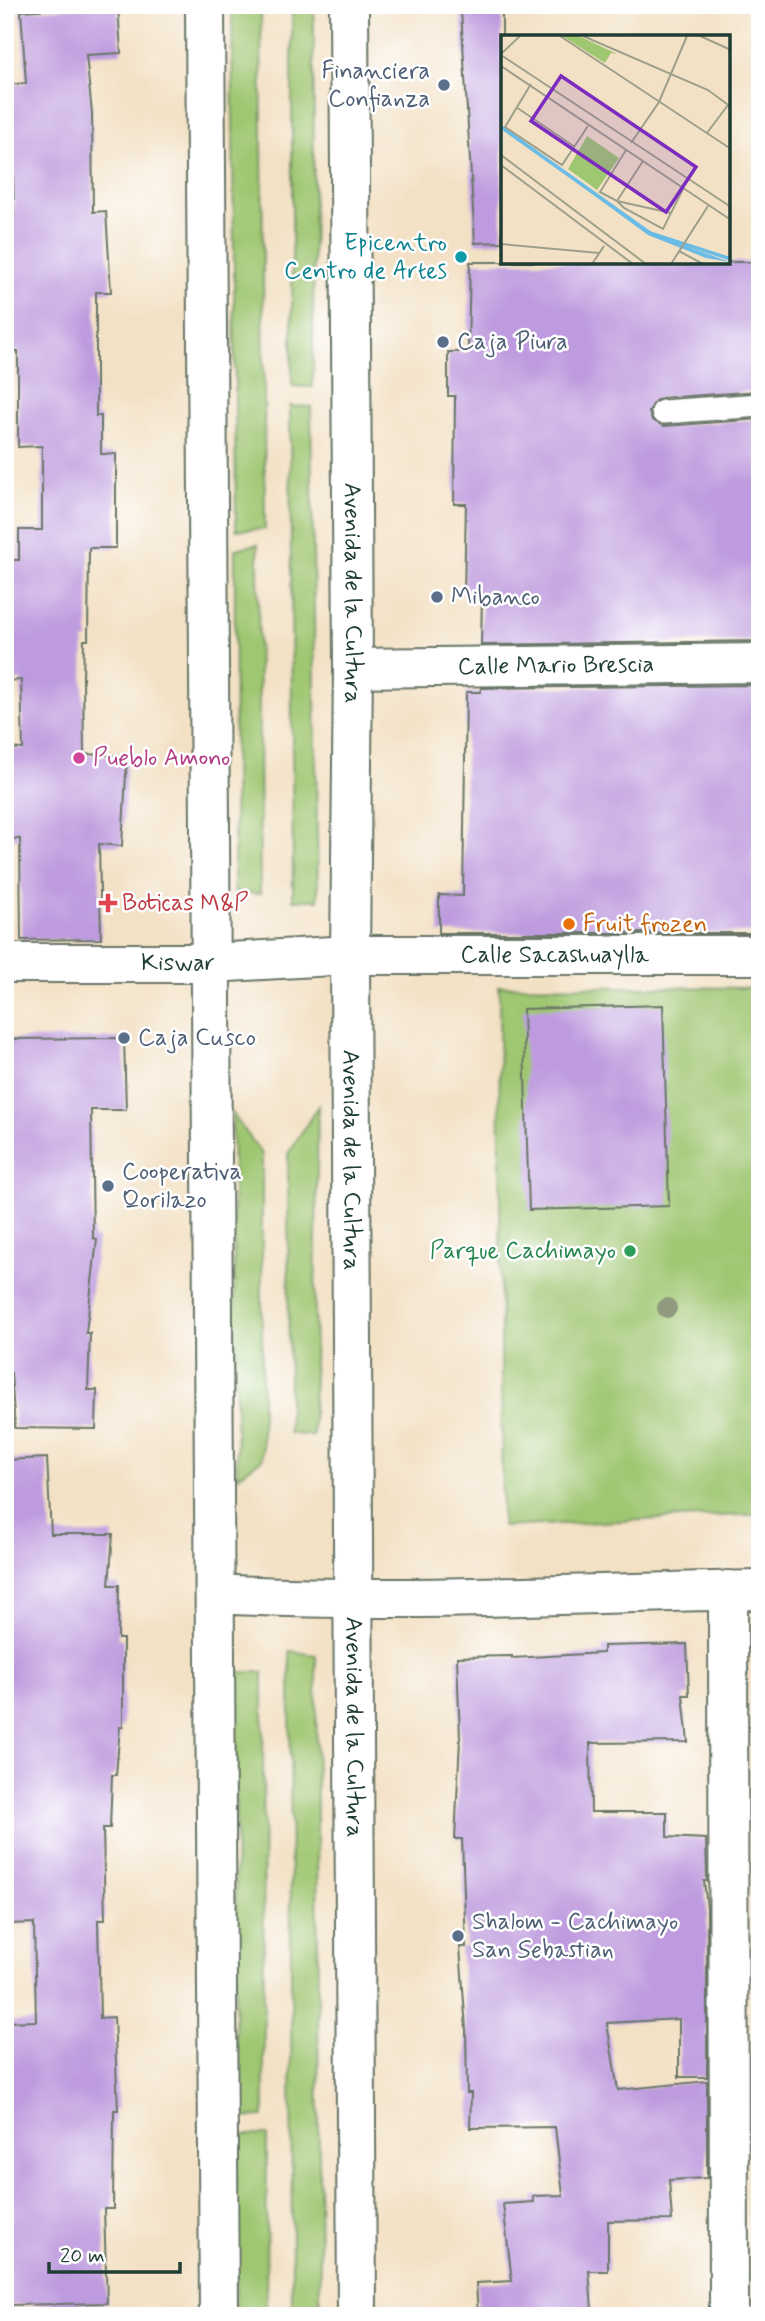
<svg xmlns="http://www.w3.org/2000/svg" width="765" height="2321" font-family="Mynerve,sans-serif">
  <rect width="100%" height="100%" fill="#fff"/>
  <filter id="ink" filterUnits="userSpaceOnUse"><feTurbulence type="fractalNoise" baseFrequency=".0143" numOctaves="2"/><feDisplacementMap in="SourceGraphic" scale="14" xChannelSelector="R" yChannelSelector="G"/><feConvolveMatrix kernelMatrix="1 2 1 2 8 2 1 2 1" color-interpolation-filters="sRGB"/></filter>
  <filter id="wash" filterUnits="userSpaceOnUse"><feTurbulence type="fractalNoise" baseFrequency=".00686" numOctaves="4" result="noise"/><feDisplacementMap in="SourceGraphic" scale="28" xChannelSelector="R" yChannelSelector="G"/><feGaussianBlur stdDeviation="1.57" result="paint"/><feColorMatrix in="noise" values="0 0 0 0 0 0 0 0 0 0 0 0 0 0 0 0 0 1.4 0 .05"/><feComposite in="paint" operator="in"/></filter>
  <g filter="url(#wash)">
    <rect width="100%" height="100%" fill="#f3e1c5"/>
    <g fill="#9fc671" stroke="#5f8252" stroke-width="2">
      <polygon points="232,5 261,5 265,529 236,530"/>
      <polygon points="292,5 314,5 313,387 292,386"/>
      <polygon points="290,406 311,407 318,900 293,900"/>
      <polygon points="258,544 260,894 234,892 235,549"/>
      <polygon points="499,986 760,988 760,1514 502,1527"/>
      <polygon points="318,1106 313,1436 289,1433 288,1154"/>
      <polygon points="232,1113 262,1154 262,1459 237,1477"/>
      <polygon points="290,1651 316,1655 320,2316 292,2316"/>
      <polygon points="236,1672 263,1672 264,2117 235,2118"/>
      <polygon points="236,2135 267,2135 266,2316 236,2316"/>
    </g>
    <g id="blocks">
      <g fill="#be9bde">
        <polygon points="118,5 121,53 86,55 92,113 93,212 106,211 111,292 96,292 96,416 101,416 101,454 116,454 116,548 89,548 88,640 84,640 83,677 84,754 127,756 122,846 99,844 101,939 21,940 20,839 5,838 5,748 23,749 21,680 5,681 5,560 19,560 19,530 42,530 42,446 18,447 18,351 5,351 5,309 11,309 5,217 14,216 12,136 7,85 26,83 21,11"/>
        <polygon points="500,8 500,11 502,11 502,242 475,243 461,10"/>
        <polygon points="470,262 760,262 760,391 662,398 655,401 649,412 652,420 664,426 760,419 760,641 481,645 482,594 464,594 466,504 454,504 455,396 448,396 448,352 468,352"/>
        <polygon points="760,685 760,933 439,933 439,895 463,896 466,692 481,692 481,688"/>
        <polygon points="663,1005 669,1206 529,1210 523,1009"/>
        <polygon points="124,1038 126,1110 91,1110 93,1238 97,1239 86,1333 90,1333 88,1390 97,1390 96,1429 15,1428 11,1373 5,1373 5,1162 11,1162 8,1120 9,1039"/>
        <polygon points="47,1458 51,1534 113,1534 109,1585 119,1585 118,1639 123,1639 123,1727 120,1727 116,1775 112,1775 110,1828 103,1828 105,1920 98,1920 100,2018 114,2017 118,2110 114,2110 113,2209 104,2209 107,2303 9,2305 5,2285 5,2022 36,2021 34,1923 9,1924 8,1891 5,1891 5,1560 8,1560 5,1460"/>
        <polygon points="687,1644 689,1695 683,1695 688,1742 590,1743 591,1812 667,1812 667,1837 706,1839 707,1881 704,1881 707,1908 707,2077 679,2077 679,2019 607,2023 618,2090 707,2081 707,2178 669,2180 672,2220 608,2221 608,2271 589,2271 592,2310 525,2314 525,2316 478,2316 476,2283 512,2281 503,2204 534,2202 533,2196 563,2195 555,2127 470,2128 471,2093 467,2093 466,2030 460,1947 466,1947 462,1839 455,1839 460,1739 457,1657 512,1656 512,1658 603,1653 603,1646"/>
      </g>
    </g>
  </g>
  <g filter="url(#ink)">
    <use href="#blocks" fill-opacity="0" stroke="#697667" stroke-width="2"/>
    <g fill="none" stroke-linecap="round" stroke-linejoin="round">
      <g stroke="#697667" stroke-width="26">
        <polyline id="lane" points="663,412 760,405"/>
      </g>
      <g stroke="#697667" stroke-width="42">
        <g id="street">
          <path id="s1" d="M353 668 760 663"/>
          <path id="s2" d="M5 963H211L350 955H760"/>
          <polyline points="728,1590 729,2316"/>
          <path d="M215 1594C396 1604 579 1593 760 1590"/>
        </g>
      </g>
      <g stroke="#697667" stroke-width="42">
        <g id="highway">
          <polyline points="205,5 219,2316"/>
          <path id="s3" d="M349 5 353 668 350 955 357 2316"/>
        </g>
      </g>
      <use href="#lane" stroke="#fff" stroke-width="23"/>
      <use href="#street" stroke="#fff" stroke-width="38"/>
      <use href="#highway" stroke="#fff" stroke-width="38"/>
    </g>
    <circle fill="#909a7e" cx="667" cy="1308" r="10"/>
  </g>
  <g fill="#5c6f8a" stroke="#fff" stroke-width="2.5">
    <circle cx="444" cy="85" r="7"/>
    <circle cx="443" cy="342" r="7"/>
    <circle cx="437" cy="597" r="7"/>
    <circle cx="124" cy="1038" r="7"/>
    <circle cx="108" cy="1186" r="7"/>
    <circle cx="458" cy="1936" r="7"/>
  </g>
  <circle fill="#0f9aa8" stroke="#fff" stroke-width="2.5" cx="461" cy="257" r="7"/>
  <circle fill="#d1479c" stroke="#fff" stroke-width="2.5" cx="79" cy="758" r="7"/>
  <path fill="#e0444e" stroke="#fff" stroke-width="2.5" d="M104.5 892.5h7v7h7v7h-7v7h-7v-7h-7v-7h7z"/>
  <circle fill="#e8710a" stroke="#fff" stroke-width="2.5" cx="569" cy="924" r="7"/>
  <circle fill="#2e9e5b" stroke="#fff" stroke-width="2.5" cx="630" cy="1251" r="7"/>
  <g text-anchor="middle" dominant-baseline="central" stroke-width="5" stroke-linejoin="round" paint-order="stroke">
    <g font-size="24" fill="#4e5e75" stroke="#fff" text-anchor="start">
      <text x="430" y="71" text-anchor="end">Financiera<tspan x="430" dy="28">Confianza</tspan></text>
      <text x="457" y="342">Caja Piura</text>
      <text x="451" y="597">Mibanco</text>
      <text x="138" y="1038">Caja Cusco</text>
      <text x="122" y="1172">Cooperativa<tspan x="122" dy="28">Qorilazo</tspan></text>
      <text x="472" y="1922">Shalom - Cachimayo<tspan x="472" dy="28">San Sebastian</tspan></text>
    </g>
    <g font-size="24" fill="#0d838f" stroke="#fff" text-anchor="end">
      <text x="447" y="243">Epicentro<tspan x="447" dy="28">Centro de Artes</tspan></text>
    </g>
    <g font-size="24" fill="#1f3d34" stroke="#fff">
      <text stroke="none"><textPath href="#s3" startOffset="588">Avenida de la Cultura</textPath></text>
      <text stroke="none"><textPath href="#s1" startOffset="203">Calle Mario Brescia</textPath></text>
      <text stroke="none"><textPath href="#s2" startOffset="550">Calle Sacashuaylla</textPath></text>
      <text stroke="none"><textPath href="#s2" startOffset="173">Kiswar</textPath></text>
      <text stroke="none"><textPath href="#s3" startOffset="1155">Avenida de la Cultura</textPath></text>
      <text stroke="none"><textPath href="#s3" startOffset="1722">Avenida de la Cultura</textPath></text>
    </g>
    <g font-size="24" fill="#b23c85" stroke="#fff" text-anchor="start">
      <text x="93" y="758">Pueblo Amono</text>
    </g>
    <g font-size="24" fill="#be3a42" stroke="#fff" text-anchor="start">
      <text x="122" y="903">Boticas M&amp;P</text>
    </g>
    <g font-size="24" fill="#c56008" stroke="#fff" text-anchor="start">
      <text x="583" y="924">Fruit frozen</text>
    </g>
    <g font-size="24" fill="#27864d" stroke="#fff" text-anchor="end">
      <text x="616" y="1251">Parque Cachimayo</text>
    </g>
  </g>
  <g transform="translate(501 35)">
    <rect width="229" height="229" fill="#f3e1c5"/>
    <path d="M61 1H78L116 19 110 18 104 28ZM86 101 118 123 96 155 67 134Z" fill="#9fc671"/>
    <path d="M0 92 149 198 229 227 205 223 147 200Z" fill="#6abbe5"/>
    <path fill="none" stroke="#6abbe5" stroke-width="3.5" d="M0 92 149 198 230 224"/>
    <path fill="none" stroke="#9e9f8b" stroke-width="2" d="M59 1 230 114M82 1 207 55 230 72M199 1 230 15M0 19 19 1M0 20 230 172M0 31 230 185M30 49 4 92 61 130 87 91M15 72 74 112M206 98 227 70M130 108 158 67 186 1M125 115 99 157 116 166 170 178M0 120 145 229M142 126 116 166 123 173 162 194 182 154M0 130 132 229M0 209 98 218M178 216 202 229M91 229 103 211M170 229 207 171"/>
    <path fill="#7b2cbf" fill-opacity="0.15" stroke="#7b2cbf" stroke-width="3.5" d="M60 41 195 132 165 177 30 86Z"/>
    <rect width="229" height="229" fill="none" stroke="#1f3d34" stroke-width="3.5"/>
  </g>
  <rect width="765" height="2321" fill="none" stroke="#fff" stroke-width="28"/>
  <path d="M49 2262v10h131v-10" fill="none" stroke="#1f3d34" stroke-width="3.5"/>
  <text x="60" y="2262" font-size="21" fill="#1f3d34" stroke="#ffffff" stroke-width="5" paint-order="stroke">20 m</text>
</svg>
